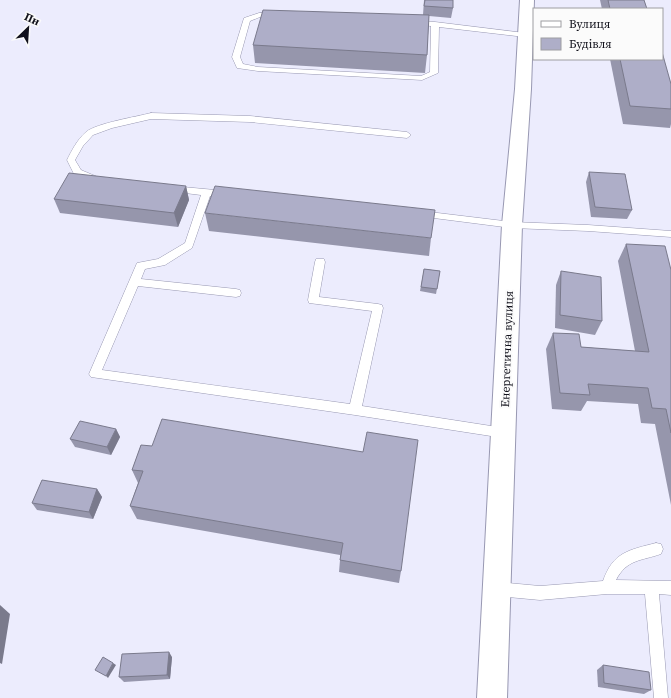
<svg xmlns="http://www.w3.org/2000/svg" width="671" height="698" font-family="'Source Serif 4',serif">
  <rect width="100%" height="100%" fill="#ececfd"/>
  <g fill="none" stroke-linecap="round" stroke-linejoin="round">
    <g stroke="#9898b2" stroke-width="1">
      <g id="lane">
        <polygon points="277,12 281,14 280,16 260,17 250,21 240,57 243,64 258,67 421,76 430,72 431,26 411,24 411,20 435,22 525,33 529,35 525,37 439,27 438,73 422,80 258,71 237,68 232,57 244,18 259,13"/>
        <path d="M151 113 250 116 407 132 411 135 407 138 250 122 151 119 112 128 93 135 83 146 75 160 81 170 100 178 102 180 100 182H94L74 174 67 160C72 150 77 140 86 132 97 123 136 117 151 113Z"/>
        <polygon points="172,186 226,191 231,194 226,197 210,196 192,248 165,265 145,269 141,279 236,289 240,290 241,293 240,296 236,297 138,286 102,370 350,404 372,311 309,303 308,300 315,262 316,259 324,259 325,262 319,297 378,304 382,305 383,308 362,406 504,428 508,429 510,433 508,437 504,438 355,415 91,377 89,374 137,263 158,259 185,243 201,195 169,191 167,189 169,187"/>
        <polygon points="421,211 512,222 588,225 671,231 671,237 588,231 512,228 418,216 416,214"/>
        <path d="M656 543 661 544 663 549 661 554C641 561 627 559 616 580L671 581V595L659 594 668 698H654L645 594H607L540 600 497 596 492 594 490 589 492 584 497 582 540 586 603 581C613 552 629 550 656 543Z"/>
      </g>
    </g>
    <g stroke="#9898b2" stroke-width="2">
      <polygon id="street" points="520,0 534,0 531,89 522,225 507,698 477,698 502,225 515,89"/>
    </g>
    <use href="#lane" fill="#fff" fill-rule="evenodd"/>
    <use href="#street" fill="#fff" fill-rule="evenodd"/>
  </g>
  <g fill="#9696ac">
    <polygon points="424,0 453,0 453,8 451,18 429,16 427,55 425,73 255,63 253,45 423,15"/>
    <polygon points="600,0 644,0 647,9 602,9"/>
    <polygon points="610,59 662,59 671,84 671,124 670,128 623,124"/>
    <polygon points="589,172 632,210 627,219 591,217 586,182"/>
    <polygon points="186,186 189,200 178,227 60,213 54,199"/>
    <polygon points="205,213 431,238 429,256 209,231"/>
    <polygon points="626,244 671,270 671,505 655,424 641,423 638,404 587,401 581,411 552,409 546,349 553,333 581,347 635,351 618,261"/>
    <polygon points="424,269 440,271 436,294 420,291"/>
    <polygon points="561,271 602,321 595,335 555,328 556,285"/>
    <polygon points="116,429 120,437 111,455 75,447 70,439"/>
    <polygon points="141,445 401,571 399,583 339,572 340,560 340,555 137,519 130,506 138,483 132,470"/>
    <polygon points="97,489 102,497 93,519 37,510 32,503"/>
    <polygon points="172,657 170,679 124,682 119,677"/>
    <polygon points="603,665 651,690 644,694 598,687 597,670"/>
  </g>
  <g fill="#7a7a8c">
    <polygon points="186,186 189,200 178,227 174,213"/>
    <polygon points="116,429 120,437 111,455 107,447"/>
    <polygon points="97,489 102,497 93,519 89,512"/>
    <polygon points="0,605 10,614 2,664 0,663"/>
    <polygon points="169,652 172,657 170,679 167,675"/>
    <polygon points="113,663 116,665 108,678 106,676"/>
  </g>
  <g fill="#aeaec8" stroke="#7a7a8c">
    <polygon points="425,0 453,0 453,8 424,6"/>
    <polygon points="608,0 644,0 647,9 610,9"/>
    <polygon points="263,10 429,15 427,55 253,45"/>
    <polygon points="662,52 671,84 671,109 630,106 620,59 662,59"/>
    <polygon points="589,172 625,174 632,210 595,207"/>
    <polygon points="69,173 186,186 174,213 54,199"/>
    <polygon points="215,186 435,210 431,238 205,213"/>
    <polygon points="626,244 665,246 671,270 671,433 666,409 652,408 648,388 588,384 590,395 560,393 553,333 579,334 581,347 649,352"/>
    <polygon points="424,269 440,271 437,289 421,287"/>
    <polygon points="561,271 601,277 602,321 560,315"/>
    <polygon points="162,419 363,452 367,432 418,440 401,571 340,560 343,543 130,506 143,471 132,470 141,445 152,446"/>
    <polygon points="80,421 116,429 107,447 70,439"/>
    <polygon points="42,480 97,489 89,512 32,503"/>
    <polygon points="169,652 167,675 119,677 122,654"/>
    <polygon points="103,657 113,663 106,676 95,670"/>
    <polygon points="603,665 649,672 651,690 604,683"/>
  </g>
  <g text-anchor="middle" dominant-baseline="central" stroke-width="4" stroke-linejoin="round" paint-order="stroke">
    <g font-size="12" fill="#12121c" stroke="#fbfbfb">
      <text transform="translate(507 349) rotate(-88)">Енергетична вулиця</text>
    </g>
  </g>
  <rect x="533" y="8" width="130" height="52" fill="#fbfbfb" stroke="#9e9ea2"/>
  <rect x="541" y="21" width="20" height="6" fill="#ffffff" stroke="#9e9ea2"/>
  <text x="569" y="28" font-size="12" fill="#12121c">Вулиця</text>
  <rect x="541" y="38" width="20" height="12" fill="#aeaec8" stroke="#9e9ea2"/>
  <text x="569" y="48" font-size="12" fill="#12121c">Будівля</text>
  <g transform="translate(28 28) rotate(25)" stroke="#fbfbfb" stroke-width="3" paint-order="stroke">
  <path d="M0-3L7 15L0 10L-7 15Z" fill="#12121c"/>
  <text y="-6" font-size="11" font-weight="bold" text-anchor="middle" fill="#12121c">Пн</text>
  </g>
</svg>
